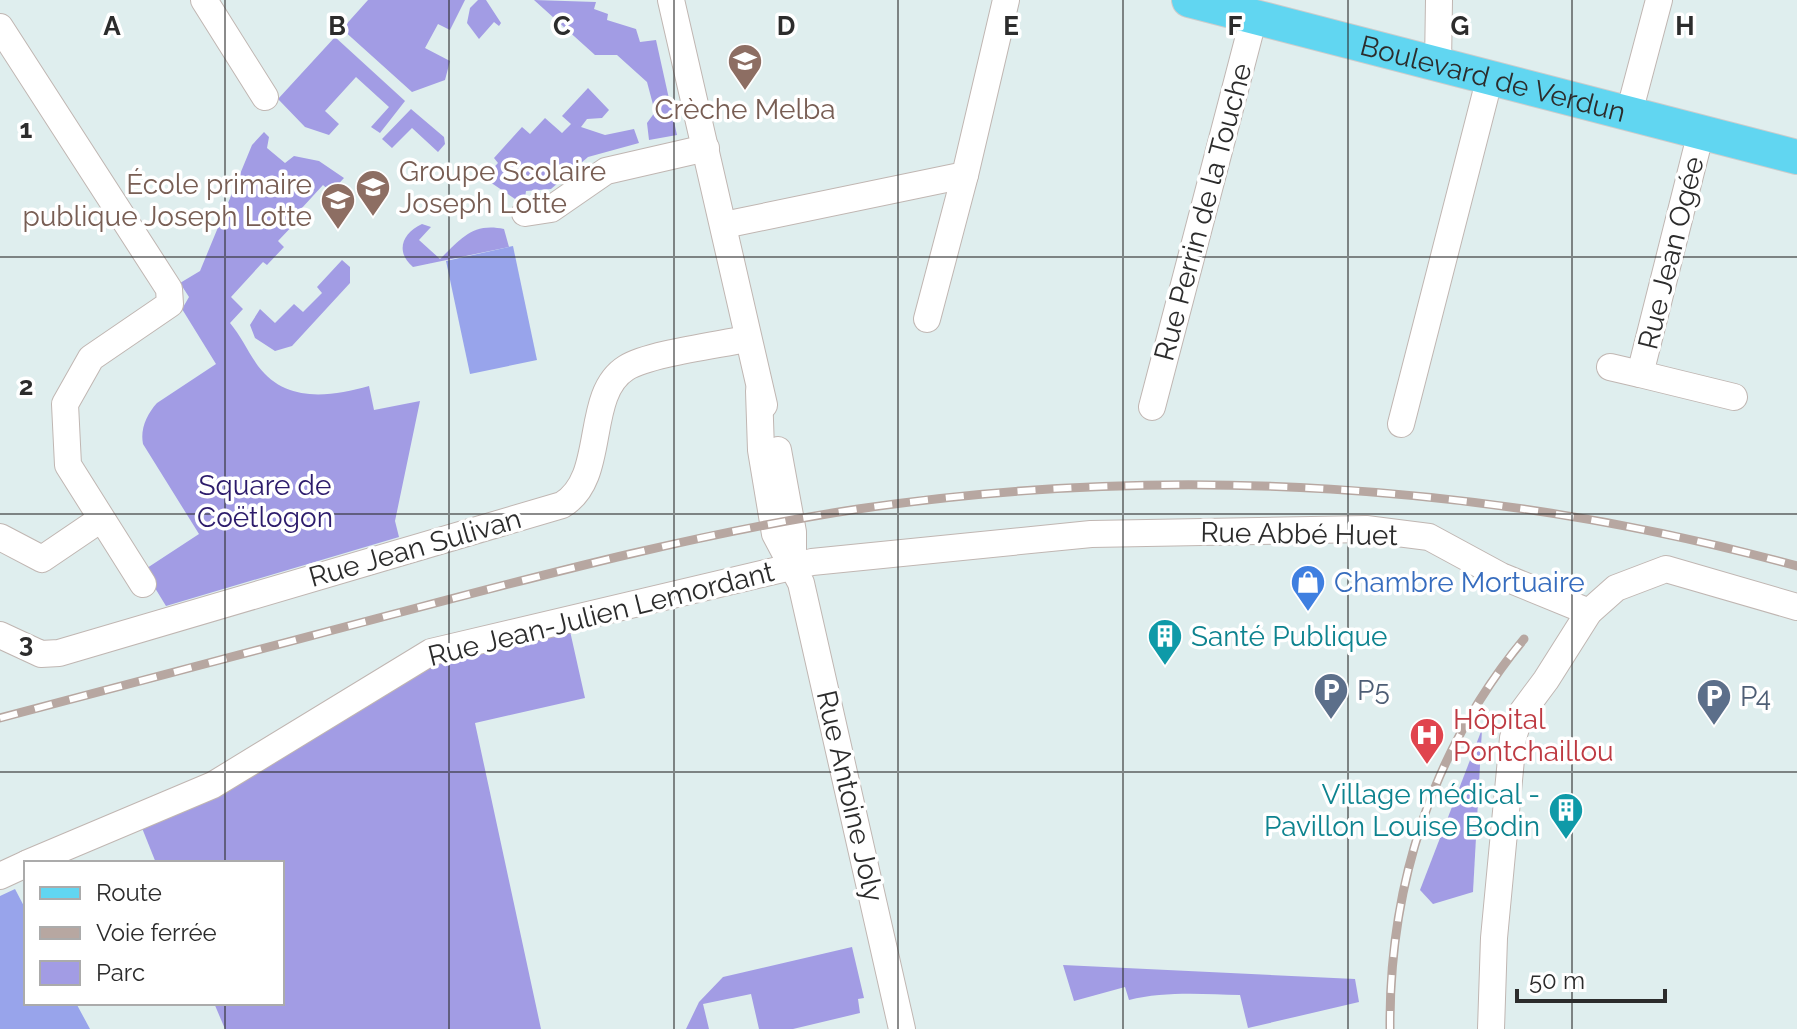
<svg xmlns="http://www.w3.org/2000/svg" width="1797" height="1029" font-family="Raleway,sans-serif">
  <rect width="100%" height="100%" fill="#dfeeee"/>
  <g fill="#a29ce4">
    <polygon points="368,0 465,0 450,30 438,24 425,48 450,61 445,80 412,92 342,29"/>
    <polygon points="478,0 486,0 501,23 499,26 494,22 479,39 467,23 470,8"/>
    <polygon points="534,0 596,2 594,9 608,14 607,20 636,29 640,42 656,40 677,135 649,140 647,123 655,112 647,82 617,55 595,55"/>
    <polygon points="335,37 405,101 380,133 371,127 389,107 356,77 325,111 339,124 329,135 305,127 278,99"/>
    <polygon points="588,88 609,110 602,118 587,119 581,127 605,135 634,129 639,143 588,157 551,189 526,191 524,205 484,178 498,163 494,158 522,127 530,134 545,118 562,133 571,124 562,116"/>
    <polygon points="411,109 444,137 445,144 438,152 412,128 392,148 382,139"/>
    <path d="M264 132 269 137 267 148 285 163 294 156 319 161 344 178 331 192 323 185 301 209 309 216 301 225 297 221 278 241 284 247 267 265 263 262 231 297 243 309 230 323C241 336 248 352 258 366 286 403 329 397 369 386L374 410 420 401 395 521 399 537 166 606 144 570 199 534 143 444C140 429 147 414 157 403L216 364 182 309 189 297 180 283 200 271 252 145Z"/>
    <path d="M422 224 431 227 419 240 440 259C460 240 472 222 504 229L509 247 413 267C395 252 402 233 422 224Z"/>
    <polygon points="342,260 350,267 350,283 292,346 275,351 255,338 250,325 260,309 275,323 294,304 303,312 322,293 317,287"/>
    <polygon points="570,631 585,698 475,723 541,1029 225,1029 214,1003 282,1003 282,863 156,863 142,828 422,665"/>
    <polygon points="1482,729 1473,892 1433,904 1420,890"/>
    <polygon points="852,947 864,998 858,999 860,1013 793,1029 759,1029 751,994 703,1004 709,1029 686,1029 699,1002 723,977"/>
    <path d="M1063 965 1355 979 1359 1002 1248 1028 1240 995C1204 994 1164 991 1129 1000L1125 987 1074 1001Z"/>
  </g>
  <g fill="#98a4eb">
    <polygon points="513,246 537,360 470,374 446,261"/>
    <polygon points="15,889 26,910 26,1003 76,1003 90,1029 0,1029 0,896"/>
  </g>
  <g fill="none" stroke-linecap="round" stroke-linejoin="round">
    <g stroke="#c0b6b2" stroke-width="28">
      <g id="minor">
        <polyline points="204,0 265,97"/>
        <polyline points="671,0 764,405"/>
        <polyline points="0,27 169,289 170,304 91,358 65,404 68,465 143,584"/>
        <polyline points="1438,64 1439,0"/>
        <polyline points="1629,113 1659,0"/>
        <polyline points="1701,132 1640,374 1734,397"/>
        <polyline points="525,213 551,209 606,171 706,148"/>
        <polyline points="724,225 965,175 1006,0"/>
        <polyline points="927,319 965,175"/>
        <polyline points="1610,367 1640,374"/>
        <polyline points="759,391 761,450 775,534 801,583 902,1029"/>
        <polyline points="1152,407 1254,17"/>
        <polyline points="1401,424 1490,77"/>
        <polyline points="778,450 793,532 793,561"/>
        <polyline points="0,537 42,559 101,519"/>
        <path d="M0 635 41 654 59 653 562 505C608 478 583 395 626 368 648 354 718 345 746 339"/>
        <polyline points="28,863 213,785 431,652 812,562 1091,534 1366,529 1429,537 1501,576 1589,612"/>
        <polyline points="0,876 26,864"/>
        <polyline points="1491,1029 1494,938 1513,738 1520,715 1546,680 1589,612 1616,588 1666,569 1797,607"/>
      </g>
    </g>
    <g stroke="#ccc" stroke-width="36">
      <g id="major">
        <path id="s1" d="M1189 0 1797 157"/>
      </g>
    </g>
    <use href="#minor" stroke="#fff" stroke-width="26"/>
    <use href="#major" stroke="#61d6f1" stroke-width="34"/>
    <g stroke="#b7a7a1" stroke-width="9">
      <g id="rail">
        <path d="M0 718C136 682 273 646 409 610 557 571 706 532 858 509 1169 463 1494 483 1797 566"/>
        <path d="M1390 1029C1389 886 1432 750 1524 639"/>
      </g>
    </g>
    <use href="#rail" stroke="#fff" stroke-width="6" stroke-dasharray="18" stroke-linecap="butt"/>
  </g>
  <path fill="none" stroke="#2c2c2c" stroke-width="2" stroke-opacity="0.55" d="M225 0V863M449 0V1029M674 0V1029M898 0V1029M1123 0V1029M1348 0V1029M1572 0V1029M0 257H1797M0 514H1797M0 772H1797M225 1003V1029"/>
  <defs>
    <g id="school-pin" transform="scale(1.8)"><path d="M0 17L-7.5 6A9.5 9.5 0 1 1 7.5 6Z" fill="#8d6e63" stroke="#fff"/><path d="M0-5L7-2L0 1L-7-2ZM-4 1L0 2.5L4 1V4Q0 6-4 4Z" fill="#fff"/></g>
    <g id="shop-pin" transform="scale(1.8)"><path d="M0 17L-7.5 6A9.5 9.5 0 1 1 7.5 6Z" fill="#3f7fe0" stroke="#fff"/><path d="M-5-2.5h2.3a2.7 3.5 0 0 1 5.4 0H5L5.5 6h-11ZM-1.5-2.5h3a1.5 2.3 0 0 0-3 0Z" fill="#fff"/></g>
    <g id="building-pin" transform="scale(1.8)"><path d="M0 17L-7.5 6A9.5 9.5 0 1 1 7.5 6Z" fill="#0f9aa8" stroke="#fff"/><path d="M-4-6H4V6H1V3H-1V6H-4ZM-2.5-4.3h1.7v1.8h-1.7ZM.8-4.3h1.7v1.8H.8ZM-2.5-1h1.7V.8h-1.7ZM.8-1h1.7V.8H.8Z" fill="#fff"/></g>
    <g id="parking-pin" transform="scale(1.8)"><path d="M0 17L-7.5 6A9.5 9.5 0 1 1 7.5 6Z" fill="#5c6f8a" stroke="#fff"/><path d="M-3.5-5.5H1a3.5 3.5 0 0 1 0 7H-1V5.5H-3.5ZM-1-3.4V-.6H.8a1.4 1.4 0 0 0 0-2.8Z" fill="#fff"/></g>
    <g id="hospital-pin" transform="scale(1.8)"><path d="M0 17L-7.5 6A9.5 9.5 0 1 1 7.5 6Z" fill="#e0444e" stroke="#fff"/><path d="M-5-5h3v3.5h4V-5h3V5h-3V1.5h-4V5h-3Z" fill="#fff"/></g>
  </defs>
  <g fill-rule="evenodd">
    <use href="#school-pin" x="745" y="61"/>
    <use href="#school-pin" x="373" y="187"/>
    <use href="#school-pin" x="338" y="200"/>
    <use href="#shop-pin" x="1308" y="582"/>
    <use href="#building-pin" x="1165" y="636"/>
    <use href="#parking-pin" x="1331" y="690"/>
    <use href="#parking-pin" x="1714" y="696"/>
    <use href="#hospital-pin" x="1427" y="735"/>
    <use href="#building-pin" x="1566" y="810"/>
  </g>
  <g text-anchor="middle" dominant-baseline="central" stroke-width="7" stroke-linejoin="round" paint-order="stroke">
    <g font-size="28" fill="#2c2c2c" stroke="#fff">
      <text stroke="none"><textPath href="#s1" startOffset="314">Boulevard de Verdun</textPath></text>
      <text transform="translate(1203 212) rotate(-75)">Rue Perrin de la Touche</text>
      <text transform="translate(1671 253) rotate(-76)">Rue Jean Ogée</text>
      <text transform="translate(1299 534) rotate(1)">Rue Abbé Huet</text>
      <text transform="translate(415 548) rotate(-16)">Rue Jean Sulivan</text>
      <text transform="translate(601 614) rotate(-14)">Rue Jean-Julien Lemordant</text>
      <text transform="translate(850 796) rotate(77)">Rue Antoine Joly</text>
    </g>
    <g font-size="28" fill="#785e54" stroke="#fff">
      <text x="745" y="109">Crèche Melba</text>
      <text x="399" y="171" text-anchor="start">Groupe Scolaire<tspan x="399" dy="32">Joseph Lotte</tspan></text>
      <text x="312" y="184" text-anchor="end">École primaire<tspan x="312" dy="32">publique Joseph Lotte</tspan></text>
    </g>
    <g font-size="28" fill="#2c1b6b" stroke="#fff">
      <text x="265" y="485">Square de<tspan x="265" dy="32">Coëtlogon</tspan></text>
    </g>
    <g font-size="28" fill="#366cbe" stroke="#fff" text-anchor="start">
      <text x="1334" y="582">Chambre Mortuaire</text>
    </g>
    <g font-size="28" fill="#0d838f" stroke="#fff" text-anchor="start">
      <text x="1191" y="636">Santé Publique</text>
      <text x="1540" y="794" text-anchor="end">Village médical -<tspan x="1540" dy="32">Pavillon Louise Bodin</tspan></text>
    </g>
    <g font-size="28" fill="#4e5e75" stroke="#fff" text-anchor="start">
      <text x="1357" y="690">P5</text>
      <text x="1740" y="696">P4</text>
    </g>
    <g font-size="28" fill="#be3a42" stroke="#fff" text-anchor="start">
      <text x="1453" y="719">Hôpital<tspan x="1453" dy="32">Pontchaillou</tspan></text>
    </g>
  </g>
  <g font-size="26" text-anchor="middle" font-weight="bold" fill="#2c2c2c" stroke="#fff" stroke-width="7" stroke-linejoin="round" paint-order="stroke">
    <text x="112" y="35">A</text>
    <text x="337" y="35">B</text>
    <text x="562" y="35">C</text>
    <text x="786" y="35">D</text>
    <text x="1011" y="35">E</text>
    <text x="1235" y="35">F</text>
    <text x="1460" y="35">G</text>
    <text x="1685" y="35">H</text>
    <text x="26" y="138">1</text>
    <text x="26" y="395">2</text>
    <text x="26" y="652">3</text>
  </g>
  <rect x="24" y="861" width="260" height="144" fill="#ffffff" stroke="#ababab" stroke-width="2"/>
  <rect x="40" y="887" width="40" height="12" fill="#61d6f1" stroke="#ababab" stroke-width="2"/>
  <text x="96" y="901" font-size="24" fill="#2c2c2c">Route</text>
  <rect x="40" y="927" width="40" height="12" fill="#b7a7a1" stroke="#ababab" stroke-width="2"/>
  <text x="96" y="941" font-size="24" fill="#2c2c2c">Voie ferrée</text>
  <rect x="40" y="961" width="40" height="24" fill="#a29ce4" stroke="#ababab" stroke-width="2"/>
  <text x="96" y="981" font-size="24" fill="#2c2c2c">Parc</text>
  <path d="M1517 989v12h148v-12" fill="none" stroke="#2c2c2c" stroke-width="4"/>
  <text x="1529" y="989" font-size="24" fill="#2c2c2c" stroke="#ffffff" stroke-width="6" paint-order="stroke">50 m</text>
</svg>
